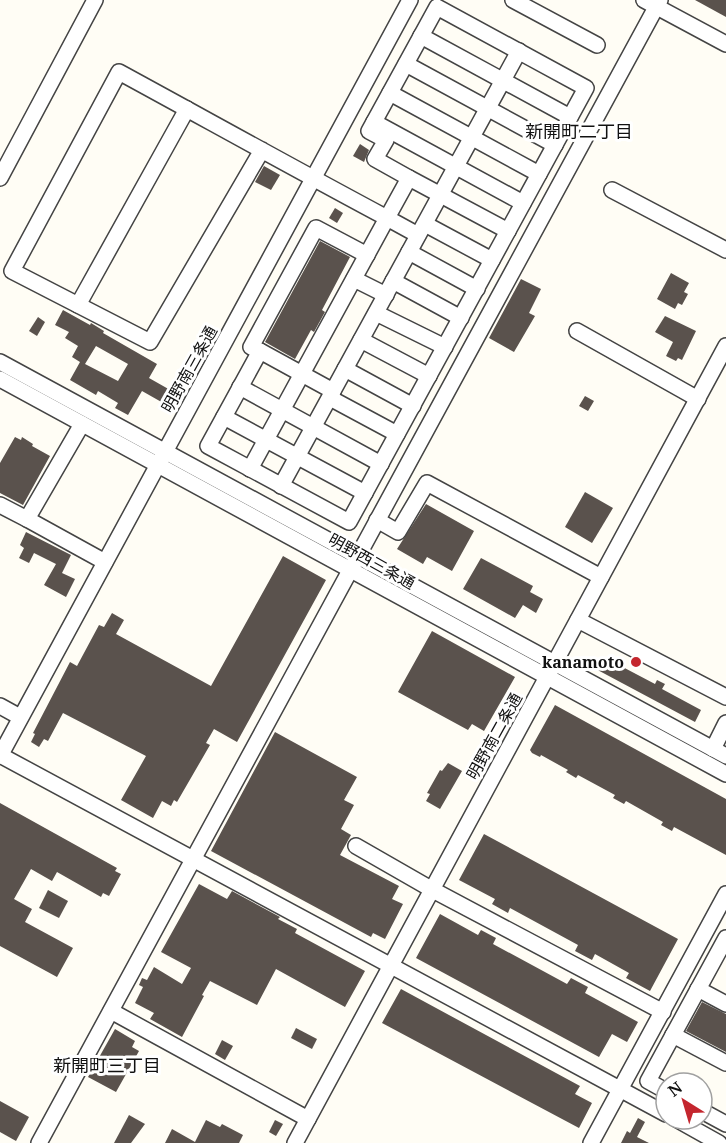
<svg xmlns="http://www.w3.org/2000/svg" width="726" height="1143" font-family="'Noto Serif','Noto Sans JP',serif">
  <rect width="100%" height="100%" fill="#fffdf5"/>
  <g fill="#5a524d" fill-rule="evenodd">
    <polygon points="695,0 726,0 726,17"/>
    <polygon points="360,144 369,150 364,162 353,156"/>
    <polygon points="264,166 280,175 271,190 255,182"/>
    <polygon points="335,208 343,213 337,223 329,218"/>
    <polygon points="320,241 350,257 322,310 325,312 314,332 311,330 295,359 265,342"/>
    <polygon points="671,273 689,283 684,292 688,294 682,305 678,303 675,309 657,299"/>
    <polygon points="521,279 541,289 529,313 535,316 514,352 489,338"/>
    <path d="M63 310 90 325 91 323 104 331 103 333 157 364 149 378 179 395 172 408 142 391 128 415 115 408 118 403 98 391 96 395 70 380 80 362 72 357 78 346 65 338 69 332 55 325ZM96 346 128 364 118 381 85 364Z"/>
    <polygon points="665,316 696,331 682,360 678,358 676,361 666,356 673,342 655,332"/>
    <polygon points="38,317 45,322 37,336 29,331"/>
    <polygon points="585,396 594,401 588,411 579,406"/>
    <polygon points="15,437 21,440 22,437 33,444 32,446 50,456 23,505 0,493 0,463"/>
    <polygon points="585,492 613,508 592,543 565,527"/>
    <polygon points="426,504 474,531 452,571 427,557 423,564 397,549"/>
    <polygon points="26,532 71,555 62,573 75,579 66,597 44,585 56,564 34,553 29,563 19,558 24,548 20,545"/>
    <polygon points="283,556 326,580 237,742 214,729 206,743 210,745 177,802 174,800 171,806 162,801 153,818 121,800 146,756 63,713 48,741 44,739 39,747 31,742 35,734 33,733 70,662 77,666 99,625 104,627 112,613 124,620 116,634 211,686"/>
    <polygon points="481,558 533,586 530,592 543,599 536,613 523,605 515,618 463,589"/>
    <polygon points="432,631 515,677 484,731 472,724 468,730 398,692"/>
    <polygon points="597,658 615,668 617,664 655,684 657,680 665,684 662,689 701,710 695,722 592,667"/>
    <polygon points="555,705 726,799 726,855 674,827 672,831 661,825 663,822 626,801 624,804 613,798 615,795 578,775 576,778 566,772 568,770 541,755 540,757 532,753 530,750"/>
    <polygon points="275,732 357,777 344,800 354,805 341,829 351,835 340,855 399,886 392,899 403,904 385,939 373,933 371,937 211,851"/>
    <polygon points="448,763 462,771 440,809 426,801 430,794 427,793 440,770 442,771"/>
    <polygon points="0,803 117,868 115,871 121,874 109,896 103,893 101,897 57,872 52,881 31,869 14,899 32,909 25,922 73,948 57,977 0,946"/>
    <polygon points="484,834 678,939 650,991 626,978 629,973 595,954 592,960 575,951 578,945 510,908 508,913 492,904 495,899 459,880"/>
    <polygon points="199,884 227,899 232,891 280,917 278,919 297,929 295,933 365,971 345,1007 276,969 257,1005 210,981 202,995 204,996 182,1037 150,1019 154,1013 135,1003 143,987 139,985 142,978 147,980 154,967 182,984 191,968 161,952"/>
    <polygon points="48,890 68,901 59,918 39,908"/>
    <polygon points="440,914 478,935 481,930 496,938 493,944 567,984 571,978 588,987 585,993 638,1022 627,1042 612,1034 599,1057 416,958"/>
    <polygon points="401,989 580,1086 575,1094 592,1103 579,1128 382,1023"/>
    <polygon points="702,1002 726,1014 726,1052 686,1031"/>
    <polygon points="296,1028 317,1039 312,1049 291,1038"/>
    <polygon points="115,1029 135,1041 132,1047 139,1051 116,1092 88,1077"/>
    <polygon points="222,1040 233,1046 225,1060 215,1054"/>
    <polygon points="0,1101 29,1117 16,1141 0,1132"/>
    <polygon points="129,1115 145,1124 131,1143 114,1143"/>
    <polygon points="638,1118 645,1122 637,1137 649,1143 621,1143 627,1131 630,1133"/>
    <polygon points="206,1120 220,1127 222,1124 243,1135 239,1143 165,1143 172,1129 195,1142"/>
    <polygon points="275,1120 283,1124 276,1136 269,1132"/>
  </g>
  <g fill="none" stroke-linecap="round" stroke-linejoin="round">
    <g stroke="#444" stroke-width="18">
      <g id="minor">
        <polyline points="513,0 597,45"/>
        <polyline points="644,0 726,44"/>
        <polyline points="421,36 570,117"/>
        <polyline points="406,64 555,145"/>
        <polyline points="390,93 539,174"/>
        <polyline points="374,122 523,203"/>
        <polyline points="0,178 95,0"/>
        <polyline points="409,178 508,231"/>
        <polyline points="612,190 726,250"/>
        <polyline points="425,224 492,260"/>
        <polyline points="409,252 477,289"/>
        <polyline points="354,279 386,295"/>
        <polyline points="393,281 461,318"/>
        <polyline points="78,305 187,109"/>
        <polyline points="376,313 445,347"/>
        <polyline points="577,331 698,399"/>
        <polyline points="361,340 429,376"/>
        <polyline points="260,351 251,347 316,228 367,255"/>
        <polyline points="0,362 726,756"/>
        <polyline points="345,369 413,406"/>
        <polyline points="0,379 726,774"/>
        <polyline points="240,387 381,464"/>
        <polyline points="333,391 260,351 208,446 349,522 586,88 437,7 369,131 386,140 375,159 409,178 387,218 418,235"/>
        <polyline points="330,398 397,434"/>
        <polyline points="224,417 365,493"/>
        <polyline points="82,424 27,519 105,562"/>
        <path d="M250 469 387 218C297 170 209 121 119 72L12 271 150 342 262 150"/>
        <polyline points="281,486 519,51"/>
        <polyline points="0,505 27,519"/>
        <polyline points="377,520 398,532 427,483 601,577"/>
        <polyline points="578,620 726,697"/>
        <polyline points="0,706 20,717"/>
        <polyline points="713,749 726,723"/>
        <polyline points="0,755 666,1114"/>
        <polyline points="0,756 410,0"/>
        <polyline points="356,846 431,889 663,1012"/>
        <polyline points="698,989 726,1004"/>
        <polyline points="111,1011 308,1119"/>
        <polyline points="673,1035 726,1063"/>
        <polyline points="666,1091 648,1081 726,938"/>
        <polyline points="702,1111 726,1124"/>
        <polyline points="676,1119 719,1143"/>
        <polyline points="39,1143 660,0"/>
        <polyline points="295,1143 726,346"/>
        <polyline points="591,1143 726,894"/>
      </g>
    </g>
    <use href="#minor" stroke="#fff" stroke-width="15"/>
  </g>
  <circle fill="#c4262e" stroke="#fff" stroke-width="2" cx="636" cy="662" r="6"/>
  <g text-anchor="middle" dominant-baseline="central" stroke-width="6" stroke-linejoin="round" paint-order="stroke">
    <g font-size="16" fill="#111" stroke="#fff">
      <text transform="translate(189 369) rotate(-61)">明野南三条通</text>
      <text transform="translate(372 561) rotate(29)">明野西三条通</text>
      <text transform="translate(494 736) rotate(-61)">明野南二条通</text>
    </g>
    <g font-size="16" font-weight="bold" fill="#111" stroke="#fff" text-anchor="end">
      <text x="624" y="662">kanamoto</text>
    </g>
    <g font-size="18" fill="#111" stroke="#fff">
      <text x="579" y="131">新開町二丁目</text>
      <text x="107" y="1065">新開町三丁目</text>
    </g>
  </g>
  <g transform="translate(684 1101) rotate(323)"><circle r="28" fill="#ffffff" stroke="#a0a0a0" stroke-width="1.5"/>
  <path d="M0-4.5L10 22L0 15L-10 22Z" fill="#c4262e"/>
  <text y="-9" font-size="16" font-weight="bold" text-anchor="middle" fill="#111111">N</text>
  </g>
</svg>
